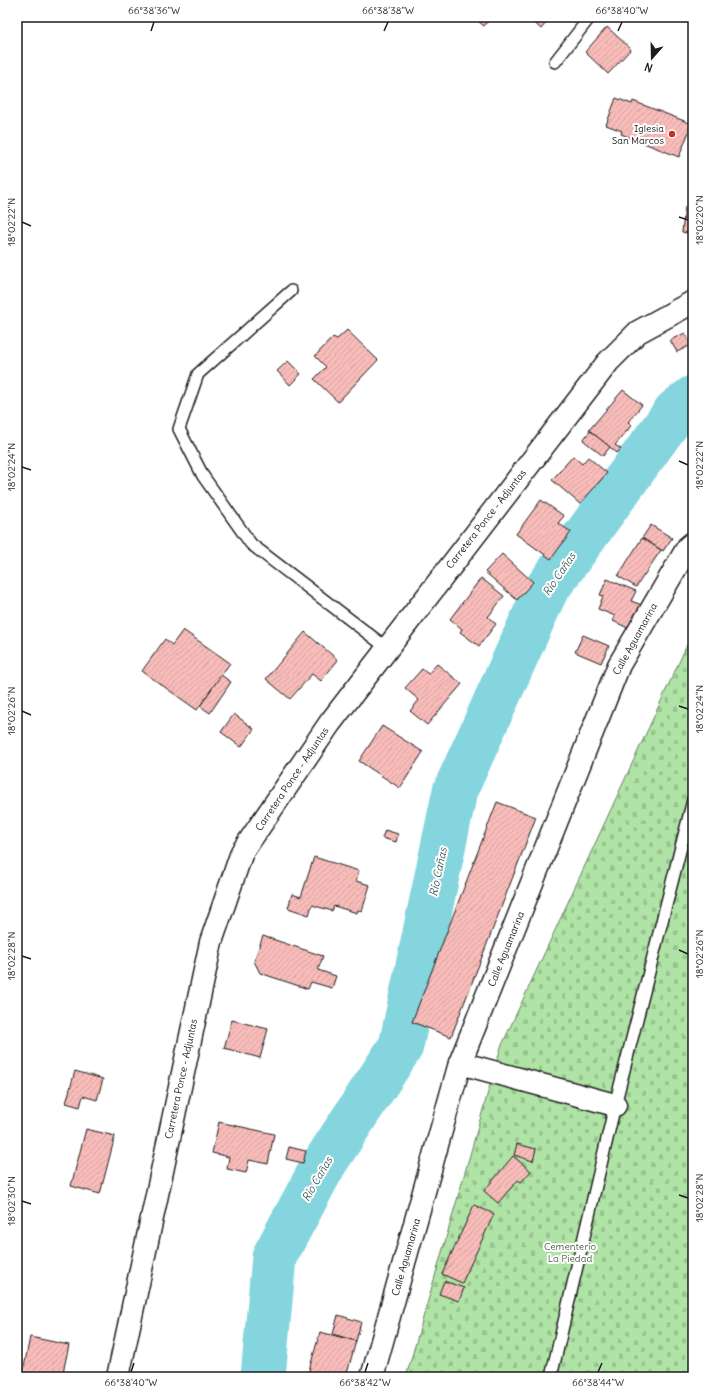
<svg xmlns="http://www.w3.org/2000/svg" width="710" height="1394" font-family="Delius,sans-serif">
  <defs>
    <pattern id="cemetery-stones" width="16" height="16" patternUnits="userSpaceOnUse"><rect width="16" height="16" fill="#b0e4a6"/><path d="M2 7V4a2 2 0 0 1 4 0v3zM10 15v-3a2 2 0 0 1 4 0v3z" fill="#97c38e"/></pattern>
    <pattern id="building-hatch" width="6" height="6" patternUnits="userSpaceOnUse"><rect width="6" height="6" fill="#f8bcb9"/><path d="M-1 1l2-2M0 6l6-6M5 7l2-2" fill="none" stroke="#d4a19e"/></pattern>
  </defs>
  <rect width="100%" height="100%" fill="#fff"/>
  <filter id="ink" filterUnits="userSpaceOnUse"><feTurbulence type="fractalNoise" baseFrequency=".025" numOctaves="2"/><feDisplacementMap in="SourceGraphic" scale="8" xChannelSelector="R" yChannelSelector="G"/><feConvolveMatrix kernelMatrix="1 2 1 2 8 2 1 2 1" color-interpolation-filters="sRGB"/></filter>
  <g filter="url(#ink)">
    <polygon fill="url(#cemetery-stones)" stroke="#668061" points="693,632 693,1377 406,1377 501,1047"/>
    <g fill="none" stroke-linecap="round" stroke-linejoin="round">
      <polyline stroke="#84d5de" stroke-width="45" points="263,1377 274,1257 324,1164 401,1046 455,791 546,590 676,411 693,398"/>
    </g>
    <g fill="url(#building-hatch)" stroke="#1c1c1c">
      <polygon points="473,17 491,17 484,26"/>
      <polygon points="528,17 551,17 541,29"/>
      <polygon points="607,27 631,49 608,74 585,52"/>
      <polygon points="616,98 632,104 633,101 692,124 679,157 621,134 622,131 606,125"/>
      <polygon points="685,207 693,208 693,229 688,229 687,233 682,232"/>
      <polygon points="347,330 378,360 338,402 314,379 326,367 315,356 333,337 337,339"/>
      <polygon points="685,333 691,345 677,352 670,340"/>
      <polygon points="288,361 301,374 290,385 277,371"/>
      <polygon points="623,390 642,405 628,422 632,425 615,445 621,449 617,453 589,430"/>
      <polygon points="590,431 610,447 603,456 583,440"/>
      <polygon points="573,456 582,464 588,457 607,473 580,504 552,480"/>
      <polygon points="541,500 564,516 558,523 571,532 551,559 516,534"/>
      <polygon points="651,525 672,538 663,551 642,538"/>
      <polygon points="642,538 661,550 636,587 618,576"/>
      <polygon points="502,554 533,582 517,600 485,572"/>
      <polygon points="481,578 504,596 488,617 496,624 479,646 460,632 462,629 450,619"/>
      <polygon points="607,579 636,591 631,601 642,605 636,618 633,617 628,628 613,621 615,616 598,609 603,596 600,595"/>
      <polygon points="183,630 230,663 197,710 142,671 165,639 172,645"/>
      <polygon points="305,632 338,660 321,681 312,674 290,699 266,679"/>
      <polygon points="583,635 609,646 601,663 575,652"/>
      <polygon points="437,664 462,684 427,725 410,711 419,700 405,688 422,669 428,674"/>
      <polygon points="221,675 231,682 210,713 200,706"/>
      <polygon points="234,714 254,729 241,747 221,732"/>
      <polygon points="382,726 423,752 400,788 359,761"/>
      <polygon points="497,802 536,817 451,1037 412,1022"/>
      <polygon points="385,830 398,834 396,842 382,838"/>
      <polygon points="314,857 359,871 356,881 370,885 362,911 358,910 357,913 334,906 332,911 312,905 309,915 288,908 292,894 301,897"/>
      <polygon points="263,936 323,956 318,970 336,976 332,988 311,982 308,989 260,973 254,961"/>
      <polygon points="232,1020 268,1029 260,1058 224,1048"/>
      <polygon points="75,1071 103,1079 97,1100 83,1096 80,1107 66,1103"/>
      <polygon points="219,1122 274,1134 268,1164 249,1160 246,1173 227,1169 229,1157 212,1153"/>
      <polygon points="86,1129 115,1136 100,1194 71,1186"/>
      <polygon points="517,1144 536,1149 533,1161 514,1155"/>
      <polygon points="289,1147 306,1151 303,1163 286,1159"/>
      <polygon points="513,1156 531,1171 521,1182 518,1180 498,1203 484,1191"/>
      <polygon points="474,1205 494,1214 462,1283 442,1274"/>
      <polygon points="444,1281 464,1288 459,1301 439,1294"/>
      <polygon points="338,1315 361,1322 356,1341 333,1334"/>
      <polygon points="320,1332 356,1341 346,1377 307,1377"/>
      <polygon points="30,1337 69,1345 62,1377 22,1377"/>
    </g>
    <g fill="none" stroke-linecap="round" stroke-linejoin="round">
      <g stroke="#1c1c1c" stroke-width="14">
        <g id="lane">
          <polyline points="555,62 590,17"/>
          <polyline points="291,291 198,374 179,429 203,476 251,544 387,648"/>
          <polyline points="551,1377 615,1105 693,800"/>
        </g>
      </g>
      <g stroke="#1c1c1c" stroke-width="25">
        <polyline id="street" points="460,1063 615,1105"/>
      </g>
      <g stroke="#1c1c1c" stroke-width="25">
        <g id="secondary">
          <polyline points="118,1377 211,942 242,852 330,723 608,362 638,332 693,302"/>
          <polyline points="372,1377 460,1063 619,665 688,547 693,543"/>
        </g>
      </g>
      <use href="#lane" stroke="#fff" stroke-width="11"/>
      <use href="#street" stroke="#fff" stroke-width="22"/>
      <use href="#secondary" stroke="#fff" stroke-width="22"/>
    </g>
  </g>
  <path fill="none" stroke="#1c1c1c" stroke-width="1.5" d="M151 31 154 22M384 31 388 22M618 31 622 22M679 217 688 220M22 222 31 226M679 461 688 465M22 467 31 470M679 706 688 709M22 711 31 715M679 950 688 954M22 956 31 959M679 1195 688 1198M22 1201 31 1204M131 1372 134 1363M365 1372 368 1363M598 1372 602 1363"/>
  <circle fill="#c8321e" stroke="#fff" stroke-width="1.5" cx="672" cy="134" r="4"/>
  <g text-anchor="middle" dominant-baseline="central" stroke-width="4" stroke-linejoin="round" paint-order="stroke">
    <g font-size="10" fill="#1c1c1c" stroke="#fff" text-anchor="end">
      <text x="664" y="128">Iglesia<tspan x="664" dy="12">San Marcos</tspan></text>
    </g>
    <g font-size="10" fill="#1c1c1c" stroke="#fff">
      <text transform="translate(486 519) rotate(-52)">Carretera Ponce - Adjuntas</text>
      <text transform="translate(635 639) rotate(-61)">Calle Aguamarina</text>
      <text transform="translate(292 779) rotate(-56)">Carretera Ponce - Adjuntas</text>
      <text transform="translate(506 949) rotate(-68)">Calle Aguamarina</text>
      <text transform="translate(181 1079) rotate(-78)">Carretera Ponce - Adjuntas</text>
      <text transform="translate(406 1257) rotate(-74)">Calle Aguamarina</text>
    </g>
    <g font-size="10" fill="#50624c" stroke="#fff">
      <text x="570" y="1246">Cementerio<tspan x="570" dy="12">La Piedad</tspan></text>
    </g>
    <g font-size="11" font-style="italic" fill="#405d60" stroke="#fff">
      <text transform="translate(559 574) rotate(-56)">Río Cañas</text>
      <text transform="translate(438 872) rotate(-78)">Río Cañas</text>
      <text transform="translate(317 1179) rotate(-60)">Río Cañas</text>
    </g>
  </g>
  <rect width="710" height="1394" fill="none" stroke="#fff" stroke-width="44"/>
  <g transform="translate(652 58) rotate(200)" stroke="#ffffff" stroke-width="3" paint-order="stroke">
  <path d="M0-3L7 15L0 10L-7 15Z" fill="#1c1c1c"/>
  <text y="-6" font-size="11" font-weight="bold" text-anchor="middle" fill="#1c1c1c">N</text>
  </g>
  <rect x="22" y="22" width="666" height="1350" fill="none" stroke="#1c1c1c" stroke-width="1.5"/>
  <g font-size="10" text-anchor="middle" fill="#1c1c1c">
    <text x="154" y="14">66°38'36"W</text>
    <text x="388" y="14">66°38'38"W</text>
    <text x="622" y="14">66°38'40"W</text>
    <text transform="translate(699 220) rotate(-90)" y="4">18°02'20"N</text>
    <text transform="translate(11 222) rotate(-90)" y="4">18°02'22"N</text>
    <text transform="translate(699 465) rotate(-90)" y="4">18°02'22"N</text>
    <text transform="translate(11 467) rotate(-90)" y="4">18°02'24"N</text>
    <text transform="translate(699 709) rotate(-90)" y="4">18°02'24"N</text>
    <text transform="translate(11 711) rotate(-90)" y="4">18°02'26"N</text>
    <text transform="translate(699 954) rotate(-90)" y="4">18°02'26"N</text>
    <text transform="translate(11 956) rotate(-90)" y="4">18°02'28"N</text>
    <text transform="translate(699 1198) rotate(-90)" y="4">18°02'28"N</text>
    <text transform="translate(11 1201) rotate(-90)" y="4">18°02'30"N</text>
    <text x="131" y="1386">66°38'40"W</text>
    <text x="365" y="1386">66°38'42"W</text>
    <text x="598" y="1386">66°38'44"W</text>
  </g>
</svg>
